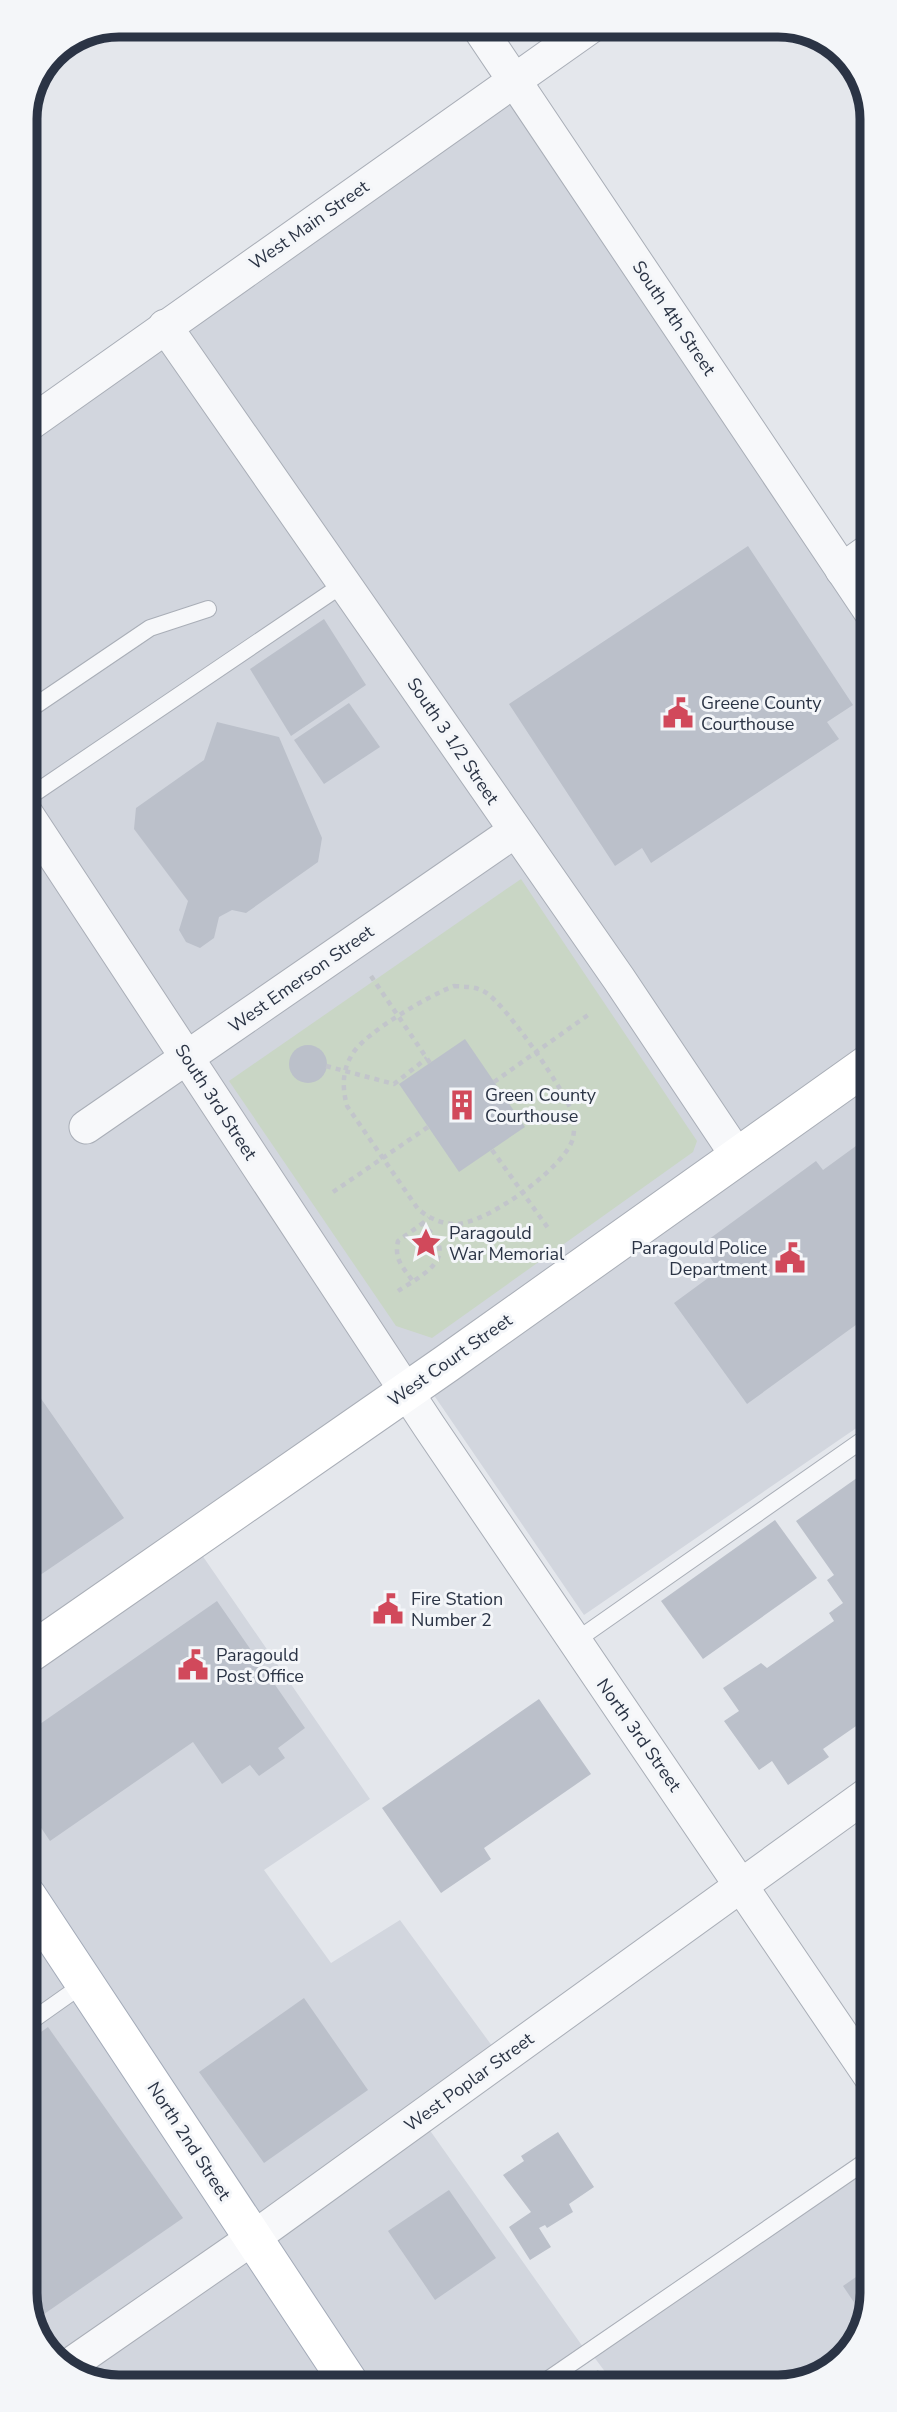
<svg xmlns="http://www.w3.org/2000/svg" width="897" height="2412" font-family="'Nunito Sans',sans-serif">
  <rect width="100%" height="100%" fill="#e4e7ec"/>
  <g fill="#d2d6de">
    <polygon points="515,93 834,585 870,559 871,1418 584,1615 414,1366 182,1526 370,1799 264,1870 331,1963 400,1920 495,2050 412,2105 583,2347 526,2385 113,2387 61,2368 28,2318 25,444"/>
    <polygon points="872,2167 872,2293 853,2351 803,2384 615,2385 594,2357"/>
  </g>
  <polygon fill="#c9d6c5" points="521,879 697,1141 693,1152 432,1338 396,1326 229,1081"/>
  <g fill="#bbc0ca">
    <polygon points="748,546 853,705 827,722 839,739 651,863 642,848 615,866 509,704"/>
    <polygon points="324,619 366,685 291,736 250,669"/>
    <polygon points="349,703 380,747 324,784 294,740"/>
    <polygon points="217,722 279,737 322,838 318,862 246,913 232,910 219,917 214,938 200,948 186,942 179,930 188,901 134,829 136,808 204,760"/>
    <polygon points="465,1039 525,1127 459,1172 399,1084"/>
    <circle cx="308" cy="1064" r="19"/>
    <polygon points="871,1135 871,1314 747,1404 674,1303 719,1270 701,1245 816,1161 823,1170"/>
    <polygon points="26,1377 124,1518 27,1584 27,1501"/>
    <polygon points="871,1468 872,1715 823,1749 829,1757 788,1785 772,1761 759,1770 724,1721 739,1711 723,1688 761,1663 767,1668 834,1621 829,1613 843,1603 827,1580 834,1575 796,1521"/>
    <polygon points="775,1520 817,1578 703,1659 661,1601"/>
    <polygon points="217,1601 305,1728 278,1748 285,1758 259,1776 250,1765 222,1784 193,1742 50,1841 27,1807 27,1733"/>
    <polygon points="539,1699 591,1774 484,1848 491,1859 441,1893 382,1808"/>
    <polygon points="304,1998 368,2090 264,2163 199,2072"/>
    <polygon points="48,2027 183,2218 34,2321 28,2313 27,2042"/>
    <polygon points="558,2132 594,2187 569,2204 573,2212 547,2228 545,2225 539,2228 551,2247 530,2260 509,2227 531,2212 503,2175 524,2161 521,2156"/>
    <polygon points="449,2190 496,2258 435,2300 388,2231"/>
    <polygon points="872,2266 872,2293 864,2317 843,2286"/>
    <polygon points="598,2370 607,2385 574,2385"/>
  </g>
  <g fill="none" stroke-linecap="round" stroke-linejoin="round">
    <g stroke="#a9aeb7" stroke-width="18">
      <g id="lane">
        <polyline points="26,712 150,628 208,609"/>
        <polyline points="26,799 345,583"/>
        <polyline points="574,1642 871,1434"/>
        <polyline points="27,2024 85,1983"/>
        <polyline points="540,2385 872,2157"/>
      </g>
    </g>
    <g stroke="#a9aeb7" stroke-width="35">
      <g id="street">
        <polyline points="477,25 870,611"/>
        <polyline points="165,326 619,979 738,1157"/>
        <polyline points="25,427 593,25"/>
        <polyline points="842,570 870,550"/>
        <polyline points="26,813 429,1426 872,2079"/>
        <polyline points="86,1127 515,831"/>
        <polyline points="64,2369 253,2238 872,1791"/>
      </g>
    </g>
    <g stroke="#a9aeb7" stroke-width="40">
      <polyline id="secondary" points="27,1655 446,1364 871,1062"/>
    </g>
    <g stroke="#a3abb8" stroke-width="40">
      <polyline id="primary" points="27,1896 351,2386"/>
    </g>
    <g stroke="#c2c5cb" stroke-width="4.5" stroke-dasharray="5 5" stroke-linecap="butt">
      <polyline points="371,976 430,1063"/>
      <path d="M454 986C465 987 475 986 485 992 505 1003 568 1095 574 1117 575 1123 574 1132 573 1138 566 1167 486 1224 456 1224 441 1224 429 1218 418 1209L347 1106C342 1087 342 1070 353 1053 366 1032 430 995 454 986Z"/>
      <polyline points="326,1066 394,1084 427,1058"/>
      <polyline points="494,1082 588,1015"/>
      <polyline points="492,1150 548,1228"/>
      <polyline points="333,1192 428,1127"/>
      <path d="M412 1280C402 1266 394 1259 398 1241L423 1223"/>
      <path d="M398 1291C412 1281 450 1264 437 1241 434 1235 427 1229 423 1223L429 1218"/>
    </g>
    <use href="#lane" stroke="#f7f8fa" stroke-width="16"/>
    <use href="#street" stroke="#f7f8fa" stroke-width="33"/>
    <use href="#secondary" stroke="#fff" stroke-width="38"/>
    <use href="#primary" stroke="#fff" stroke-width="38"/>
  </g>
  <defs>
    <g id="civic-bare" transform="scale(2.415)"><path d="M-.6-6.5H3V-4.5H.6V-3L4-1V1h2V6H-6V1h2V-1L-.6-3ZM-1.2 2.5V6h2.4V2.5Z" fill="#d1495b" stroke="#f4f6f9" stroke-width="2.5" paint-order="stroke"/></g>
    <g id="building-bare" transform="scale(2.415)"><path d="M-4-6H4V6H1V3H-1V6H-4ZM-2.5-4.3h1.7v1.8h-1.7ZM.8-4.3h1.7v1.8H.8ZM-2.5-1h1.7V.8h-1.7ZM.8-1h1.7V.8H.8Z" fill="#d1495b" stroke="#f4f6f9" stroke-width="2.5" paint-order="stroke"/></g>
    <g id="sight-bare" transform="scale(2.415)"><path d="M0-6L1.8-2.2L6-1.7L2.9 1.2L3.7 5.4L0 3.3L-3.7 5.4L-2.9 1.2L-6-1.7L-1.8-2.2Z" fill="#d1495b" stroke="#f4f6f9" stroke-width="2.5" paint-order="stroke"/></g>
  </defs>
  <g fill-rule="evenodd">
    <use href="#civic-bare" x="678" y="713"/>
    <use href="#building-bare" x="462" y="1105"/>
    <use href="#sight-bare" x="426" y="1243"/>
    <use href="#civic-bare" x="790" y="1258"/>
    <use href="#civic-bare" x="388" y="1609"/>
    <use href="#civic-bare" x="193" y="1665"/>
  </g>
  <g text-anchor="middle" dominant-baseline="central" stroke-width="6" stroke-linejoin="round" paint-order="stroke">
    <g font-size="18" fill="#2b3445" stroke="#f4f6f9">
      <text transform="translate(309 225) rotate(-35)">West Main Street</text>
      <text transform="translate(674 318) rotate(56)">South 4th Street</text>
      <text transform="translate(453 741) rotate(56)">South 3 1/2 Street</text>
      <text transform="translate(301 979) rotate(-35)">West Emerson Street</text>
      <text transform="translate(216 1102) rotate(57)">South 3rd Street</text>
      <text transform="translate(450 1360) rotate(-35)">West Court Street</text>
      <text transform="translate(639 1735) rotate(55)">North 3rd Street</text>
      <text transform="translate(469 2082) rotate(-36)">West Poplar Street</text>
      <text transform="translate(189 2141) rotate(57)">North 2nd Street</text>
    </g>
    <g font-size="18" fill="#2b3445" stroke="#f4f6f9" text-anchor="start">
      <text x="701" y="703">Greene County<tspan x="701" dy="21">Courthouse</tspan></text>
      <text x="485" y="1095">Green County<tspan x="485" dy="21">Courthouse</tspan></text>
      <text x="449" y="1233">Paragould<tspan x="449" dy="21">War Memorial</tspan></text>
      <text x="767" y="1248" text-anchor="end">Paragould Police<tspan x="767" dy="21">Department</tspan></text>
      <text x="411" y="1599">Fire Station<tspan x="411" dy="21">Number 2</tspan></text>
      <text x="216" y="1655">Paragould<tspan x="216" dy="21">Post Office</tspan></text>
    </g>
  </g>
  <path d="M0 0H897V2412H0ZM119 37H778A82 82 0 0 1 860 119V2293A82 82 0 0 1 778 2375H119A82 82 0 0 1 37 2293V119A82 82 0 0 1 119 37Z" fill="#f4f6f9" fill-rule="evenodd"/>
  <path fill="none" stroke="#2b3445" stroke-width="9" d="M119 37H778A82 82 0 0 1 860 119V2293A82 82 0 0 1 778 2375H119A82 82 0 0 1 37 2293V119A82 82 0 0 1 119 37Z"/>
</svg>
